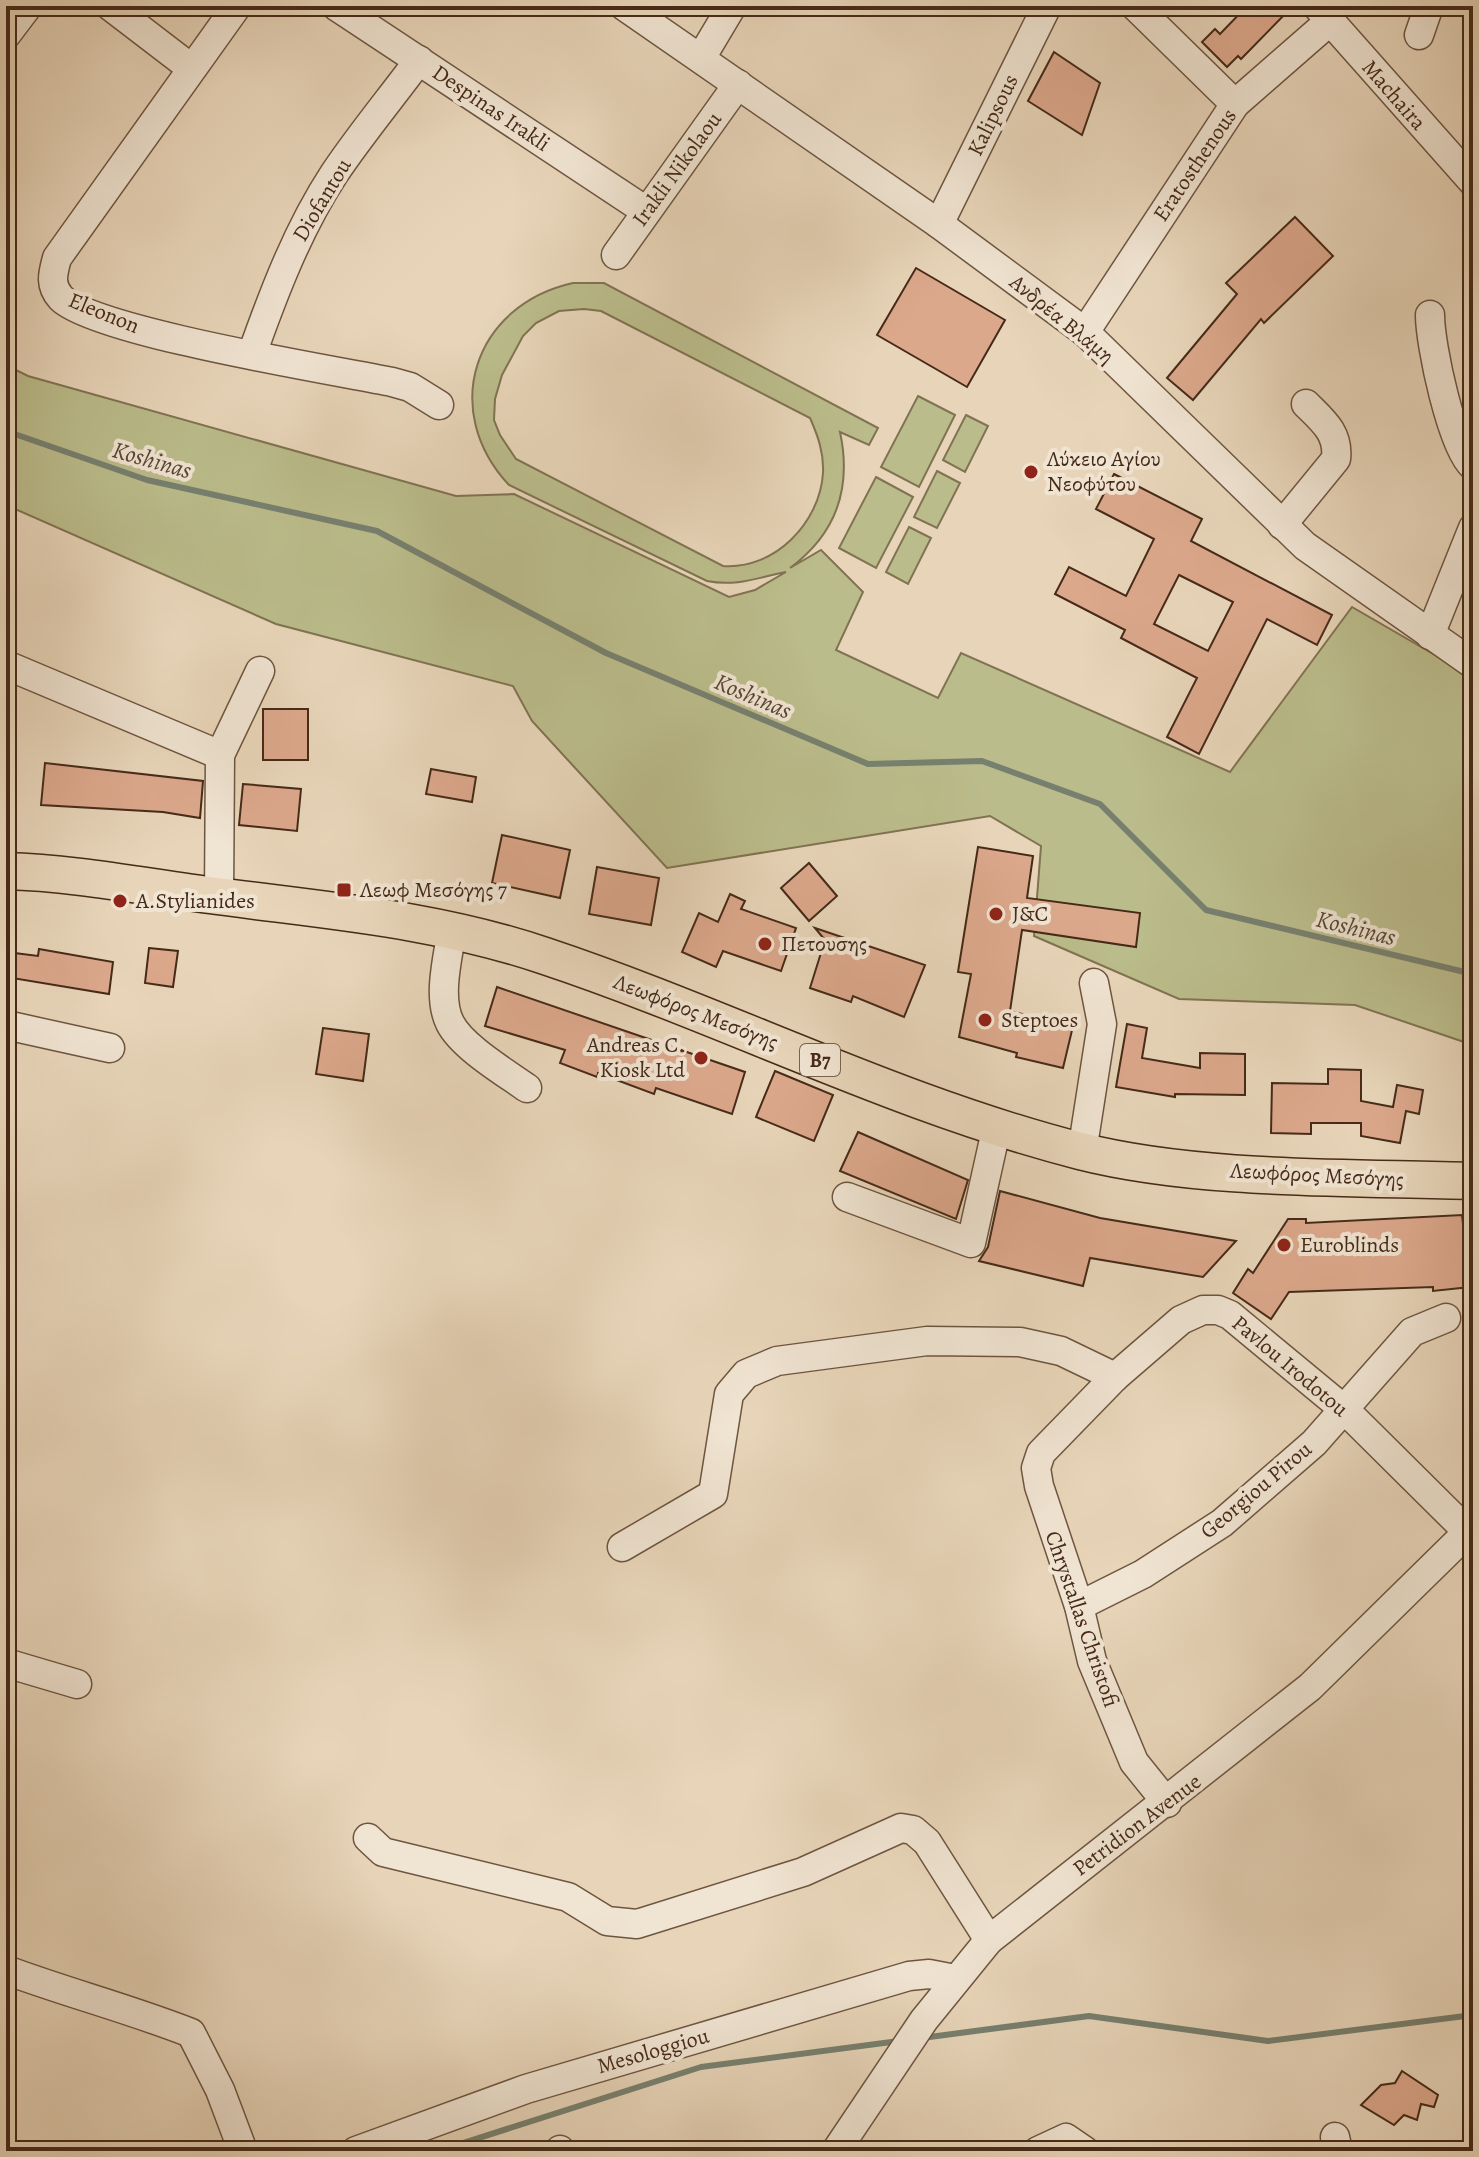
<svg xmlns="http://www.w3.org/2000/svg" width="1479" height="2157" font-family="Alegreya,serif">
  <rect width="100%" height="100%" fill="#e8d5b9"/>
  <filter id="stains"><feTurbulence type="fractalNoise" baseFrequency=".0025" numOctaves="4"/><feColorMatrix values="0 0 0 0 .2 0 0 0 0 .09 0 0 0 0 .02 0 0 0 .5 -.17"/></filter>
  <radialGradient id="worn" r=".72"><stop offset=".6" stop-color="#630" stop-opacity="0"/><stop offset="1" stop-color="#630" stop-opacity=".3"/></radialGradient>
  <g fill="#bbbc8b" stroke="#807352" stroke-width="2" fill-rule="evenodd">
    <path d="M573 283H604L878 428 869 445 840 432C852 488 836 534 790 568L821 550 863 592 836 650 938 698 961 653 1230 772 1352 607 1473 677V1045L1355 1005 1179 999 1034 936 1041 846 990 816 667 868 532 721 513 686 276 624 6 505V365L28 376 456 496 514 494 729 597 755 590 786 572C759 577 737 587 707 581L509 485C439 410 474 305 573 283ZM584 309 601 311 810 418C818 436 824 453 823 473 820 523 774 570 723 566L516 459 500 435 494 420 495 399 502 375 523 336 536 323 559 311Z"/>
    <polygon points="918,396 955,415 919,487 881,467"/>
    <polygon points="966,415 988,426 965,472 943,460"/>
    <polygon points="937,471 960,483 937,528 914,517"/>
    <polygon points="876,477 913,497 876,568 839,548"/>
    <polygon points="909,527 931,538 908,584 886,572"/>
  </g>
  <g fill="none" stroke-linecap="round" stroke-linejoin="round">
    <g stroke="#77806f" stroke-width="6">
      <polyline points="6,431 147,480 377,531 606,653 868,764 982,761 1100,804 1206,910 1473,974"/>
      <polyline points="922,2038 1089,2016 1268,2041 1473,2015"/>
      <polyline points="438,2151 701,2067 899,2041"/>
    </g>
  </g>
  <g fill="#dca88c" stroke="#462a18" stroke-width="2" fill-rule="evenodd">
    <polygon points="1247,6 1293,6 1241,59 1238,56 1227,67 1202,42 1215,29 1220,34"/>
    <polygon points="1054,52 1100,83 1082,135 1028,101"/>
    <polygon points="1295,217 1333,256 1264,323 1261,319 1193,400 1167,378 1237,294 1226,283"/>
    <polygon points="916,268 1005,320 967,387 877,335"/>
    <path d="M1114 474 1202 519 1191 541 1332 615 1317 645 1267 619 1199 754 1167 737 1197 678 1121 638 1125 630 1055 594 1069 567 1126 596 1154 539 1096 509ZM1179 575 1233 602 1208 651 1154 624Z"/>
    <rect x="263" y="709" width="45" height="51"/>
    <polygon points="45,763 203,781 200,818 163,812 41,805"/>
    <polygon points="431,769 476,777 472,802 426,794"/>
    <polygon points="243,784 301,789 297,831 239,825"/>
    <polygon points="502,835 570,850 560,898 492,883"/>
    <polygon points="978,847 1033,856 1027,898 1140,913 1136,947 1022,930 1010,1011 1073,1026 1063,1068 1016,1057 1017,1053 959,1037 971,974 958,972"/>
    <polygon points="809,863 837,896 809,921 781,888"/>
    <polygon points="597,867 659,878 651,925 589,914"/>
    <polygon points="730,894 745,901 741,909 796,928 781,971 723,951 716,967 682,952 699,913 718,922"/>
    <polygon points="815,928 925,965 904,1017 853,996 851,1002 810,988 825,940"/>
    <polygon points="149,948 178,951 173,987 145,983"/>
    <polygon points="39,949 113,962 109,994 6,977 6,952 38,956"/>
    <polygon points="497,987 745,1072 732,1114 656,1088 654,1094 598,1073 597,1077 560,1063 565,1050 485,1026"/>
    <polygon points="1127,1024 1147,1028 1142,1058 1200,1068 1200,1053 1245,1054 1245,1095 1175,1094 1175,1097 1116,1087"/>
    <polygon points="323,1028 369,1034 363,1081 316,1074"/>
    <polygon points="1328,1069 1361,1070 1361,1101 1393,1107 1397,1085 1423,1090 1419,1114 1406,1111 1400,1143 1361,1136 1361,1123 1311,1123 1311,1134 1271,1133 1272,1083 1328,1084"/>
    <polygon points="775,1071 833,1095 814,1141 756,1117"/>
    <polygon points="858,1132 968,1180 956,1219 840,1171"/>
    <polygon points="1000,1191 1100,1218 1236,1241 1203,1277 1090,1258 1083,1286 979,1261 988,1247"/>
    <polygon points="1462,1215 1470,1287 1433,1291 1433,1287 1289,1292 1271,1319 1233,1293 1248,1269 1253,1273 1288,1219 1306,1219 1306,1223"/>
    <polygon points="1402,2071 1438,2095 1434,2107 1421,2104 1417,2120 1404,2115 1394,2125 1361,2105 1381,2085 1395,2083"/>
  </g>
  <g fill="none" stroke-linecap="round" stroke-linejoin="round">
    <g stroke="#6e5540" stroke-width="31">
      <g id="minor">
        <polyline points="110,6 191,68"/>
        <path d="M237 6 57 258C53 273 49 285 61 298 95 332 333 370 392 382L410 387 439 405"/>
        <polyline points="336,6 646,211"/>
        <polyline points="624,6 939,224 1085,332 1305,546 1473,664"/>
        <polyline points="1135,6 1235,104"/>
        <polyline points="1317,6 1473,182"/>
        <polyline points="6,35 28,6"/>
        <polyline points="1419,35 1429,6"/>
        <polyline points="701,58 732,6"/>
        <polyline points="939,224 1047,6"/>
        <polyline points="616,255 738,84"/>
        <path d="M1430 315C1430 345 1452 448 1473 466"/>
        <polyline points="1085,332 1235,104 1330,21"/>
        <path d="M252 354C274 292 298 229 334 174 360 135 391 98 419 60"/>
        <path d="M1282 525 1336 459C1339 433 1323 421 1306 404"/>
        <polyline points="1430,635 1473,528"/>
        <polyline points="6,665 220,755"/>
        <polyline points="219,897 220,755 260,671"/>
        <path d="M452 930C448 957 437 997 450 1023 462 1047 506 1073 527 1088"/>
        <polyline points="6,1025 110,1048"/>
        <polyline points="1082,1152 1102,1024 1094,983"/>
        <polyline points="847,1197 971,1243 997,1126"/>
        <polyline points="622,1547 713,1494 729,1394 746,1374 777,1361 927,1341 1020,1342 1061,1351 1115,1377"/>
        <polyline points="1079,1606 1143,1574 1222,1523 1314,1443 1412,1332 1446,1318"/>
        <polyline points="6,1663 77,1684"/>
        <polyline points="1167,1803 1134,1762 1092,1661 1079,1606 1039,1486 1036,1468 1041,1453 1115,1377 1181,1320 1203,1310 1218,1310 1230,1315 1346,1411 1468,1532"/>
        <polyline points="368,1838 383,1852 568,1897 607,1921 637,1924 803,1872 901,1828 913,1830 927,1842 989,1940"/>
        <path d="M6 1970C68 1993 130 2009 191 2033L220 2090 243 2151"/>
        <polyline points="1335,2137 1338,2151"/>
        <polyline points="560,2150 560,2151"/>
        <polyline points="356,2151 526,2089 909,1976 929,1974 955,1979"/>
        <polyline points="836,2151 924,2020 989,1940 1310,1687 1473,1527"/>
        <polyline points="1038,2151 1066,2138 1085,2151"/>
      </g>
    </g>
    <g stroke="#462a18" stroke-width="39">
      <path id="major" d="M6 871C77 873 146 887 217 896 329 911 436 919 545 956 725 1016 896 1104 1080 1151 1198 1181 1351 1177 1473 1181"/>
    </g>
    <use href="#minor" stroke="#f0e4d2" stroke-width="28"/>
    <use href="#major" stroke="#e8d5b9" stroke-width="36"/>
  </g>
  <g fill="#8f2418" stroke="#f0e4d2" stroke-width="3">
    <circle cx="1031" cy="472" r="8"/>
    <rect x="336" y="882" width="16" height="16" rx="4"/>
    <circle cx="120" cy="901" r="8"/>
    <circle cx="996" cy="914" r="8"/>
    <circle cx="765" cy="944" r="8"/>
    <circle cx="985" cy="1020" r="8"/>
    <circle cx="701" cy="1058" r="8"/>
    <circle cx="1284" cy="1245" r="8"/>
  </g>
  <g text-anchor="middle" dominant-baseline="central" stroke-width="8" stroke-linejoin="round" paint-order="stroke">
    <rect fill="#f0e4d2" stroke="#796250" stroke-width="2" x="800" y="1044" width="40" height="32" rx="6"/>
    <g font-size="20" font-weight="bold" fill="#462a18">
      <text x="820" y="1060">B7</text>
    </g>
    <g font-size="22" fill="#462a18" stroke="#f0e4d2">
      <text transform="translate(1394 95) rotate(49)">Machaira</text>
      <text transform="translate(491 108) rotate(34)">Despinas Irakli</text>
      <text transform="translate(993 115) rotate(-64)">Kalipsous</text>
      <text transform="translate(1195 165) rotate(-56)">Eratosthenous</text>
      <text transform="translate(677 169) rotate(-54)">Irakli Nikolaou</text>
      <text transform="translate(322 200) rotate(-59)">Diofantou</text>
      <text transform="translate(104 313) rotate(22)">Eleonon</text>
      <text transform="translate(1062 319) rotate(39)">Ανδρέα Βλάμη</text>
      <text transform="translate(696 1012) rotate(21)">Λεωφόρος Μεσόγης</text>
      <text transform="translate(1317 1175) rotate(3)">Λεωφόρος Μεσόγης</text>
      <text transform="translate(1290 1366) rotate(40)">Pavlou Irodotou</text>
      <text transform="translate(1256 1490) rotate(-40)">Georgiou Pirou</text>
      <text transform="translate(1082 1619) rotate(71)">Chrystallas Christofi</text>
      <text transform="translate(1137 1825) rotate(-37)">Petridion Avenue</text>
      <text transform="translate(653 2051) rotate(-16)">Mesologgiou</text>
    </g>
    <g font-size="22" fill="#462a18" stroke="#f0e4d2" text-anchor="start">
      <text x="1047" y="459">Λύκειο Αγίου<tspan x="1047" dy="25">Νεοφύτου</tspan></text>
      <text x="360" y="890">Λεωφ Μεσόγης 7</text>
      <text x="136" y="901">A.Stylianides</text>
      <text x="1012" y="914">J&amp;C</text>
      <text x="781" y="944">Πετουσης</text>
      <text x="1001" y="1020">Steptoes</text>
      <text x="685" y="1045" text-anchor="end">Andreas C.<tspan x="685" dy="25">Kiosk Ltd</tspan></text>
      <text x="1300" y="1245">Euroblinds</text>
    </g>
    <g font-size="24" font-style="italic" fill="#564735" stroke="#f0e4d2">
      <text transform="translate(152 460) rotate(16)">Koshinas</text>
      <text transform="translate(753 696) rotate(23)">Koshinas</text>
      <text transform="translate(1356 928) rotate(14)">Koshinas</text>
    </g>
  </g>
  <rect width="1479" height="2157" fill="none" stroke="#e8d5b9" stroke-width="32"/>
  <rect x="8" y="8" width="1463" height="2141" fill="none" stroke="#462a18" stroke-width="4"/>
  <rect x="16" y="16" width="1447" height="2125" fill="none" stroke="#462a18" stroke-width="2"/>
  <rect width="100%" height="100%" filter="url(#stains)"/>
  <rect width="100%" height="100%" fill="url(#worn)"/>
</svg>
